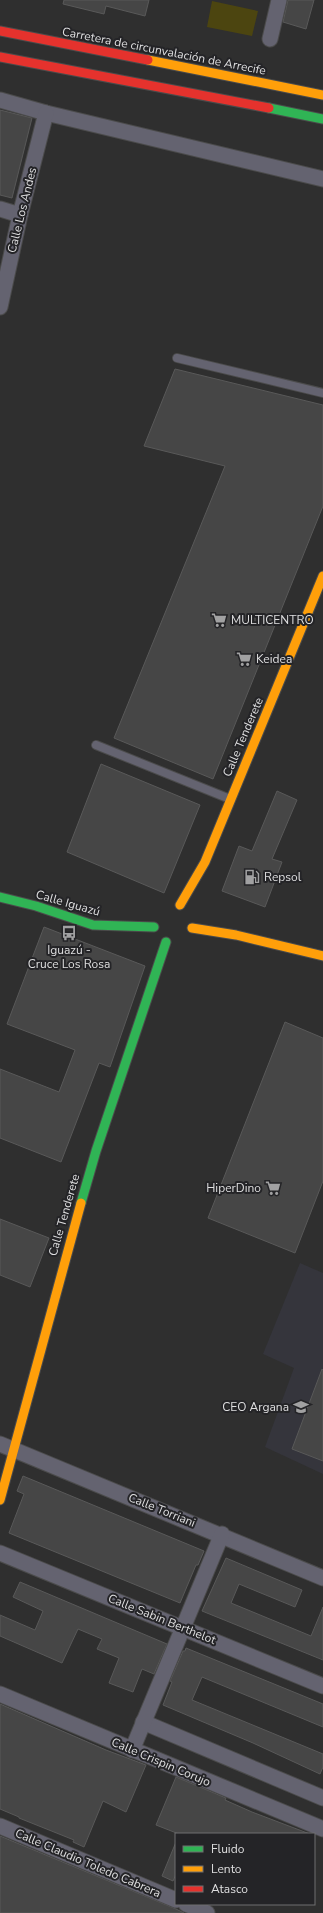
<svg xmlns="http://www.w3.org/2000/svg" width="323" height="1913" font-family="'Nunito Sans',sans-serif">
  <rect width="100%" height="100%" fill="#2f2f2f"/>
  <polygon fill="#35353c" points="300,1263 323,1273 323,1474 265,1447 294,1368 263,1354"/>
  <polygon fill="#4c4510" points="212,1 258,11 252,36 207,27"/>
  <g fill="#464646" stroke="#595959">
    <polygon points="64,0 149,0 145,16 106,6 104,14 63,4"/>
    <polygon points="288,0 314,0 306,29 283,22"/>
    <polygon points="0,110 32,118 12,198 0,195"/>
    <polygon points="175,369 323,405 323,506 213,779 114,738 225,466 144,446"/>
    <polygon points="101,764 200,805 164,893 67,852"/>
    <polygon points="277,791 297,800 272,859 282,862 265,907 222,891 239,846 252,851"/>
    <polygon points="44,927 145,966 110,1067 99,1063 61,1162 0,1138 0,1069 59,1092 75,1050 7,1024"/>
    <polygon points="285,1022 323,1038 323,1181 295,1253 208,1218"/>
    <polygon points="0,1219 49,1238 30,1287 0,1275"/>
    <polygon points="322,1369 323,1370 323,1461 292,1449"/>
    <polygon points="23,1476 204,1551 198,1565 196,1565 180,1603 9,1533 24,1494 17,1491"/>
    <polygon points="226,1558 302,1590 295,1607 239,1584 231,1603 311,1636 323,1607 323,1660 202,1611"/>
    <polygon points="20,1582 167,1644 154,1674 142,1669 133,1692 109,1683 119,1658 97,1649 102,1639 78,1629 62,1663 0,1636 0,1615 35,1630 43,1611 13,1597"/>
    <polygon points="186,1648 323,1704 323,1727 202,1677 192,1700 323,1754 323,1767 320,1774 253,1743 163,1705 172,1682 170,1681 183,1651 185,1651"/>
    <polygon points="0,1704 106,1750 146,1765 126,1812 103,1801 84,1847 73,1842 74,1840 19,1818 19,1817 0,1809"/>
    <polygon points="176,1777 226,1798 225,1800 252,1812 310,1834 179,1834 156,1825"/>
    <polygon points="0,1836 176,1909 184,1913 0,1913"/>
    <polygon points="176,1842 176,1874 173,1881 162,1876"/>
  </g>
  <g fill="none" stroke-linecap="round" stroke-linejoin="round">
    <g stroke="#4b4b4b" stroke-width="10">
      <g id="lane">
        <polyline points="177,358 323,393"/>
        <polyline points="96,745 230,799"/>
      </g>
    </g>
    <g stroke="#4b4b4b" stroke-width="17">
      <g id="street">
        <polyline points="270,39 279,0"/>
        <polyline points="0,100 46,113 323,179"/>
        <polyline points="0,209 20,215"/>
        <polyline points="0,307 20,215 46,113"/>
        <polyline points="0,1444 323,1578"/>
        <polyline points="0,1553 323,1686"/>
        <polyline points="0,1694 323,1829"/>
        <polyline points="143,1722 323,1798"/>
        <polyline points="132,1750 222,1534"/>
        <polyline points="0,1826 176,1900"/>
        <polyline points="186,1904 207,1913"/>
      </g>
    </g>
    <g stroke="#4b4b4b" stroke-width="11">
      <g id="fast">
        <polyline points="269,108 323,119"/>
        <polyline points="0,897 36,906 93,925 154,927"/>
        <polyline points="81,1203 96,1151 166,942"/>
      </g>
    </g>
    <g stroke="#4b4b4b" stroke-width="11">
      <g id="slow">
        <polyline points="148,60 323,95"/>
        <polyline points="180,905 205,862 323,576"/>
        <polyline points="192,928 236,935 323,956"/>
        <polyline points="0,1500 81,1203"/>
      </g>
    </g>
    <g stroke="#4b4b4b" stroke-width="11">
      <g id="jam">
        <polyline points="0,31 148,60"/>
        <polyline points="0,57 269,108"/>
      </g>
    </g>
    <use href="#lane" stroke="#646370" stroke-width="8"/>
    <use href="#street" stroke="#646370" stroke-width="15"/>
    <use href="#fast" stroke="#30b455" stroke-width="9"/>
    <use href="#slow" stroke="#ff9f0a" stroke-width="9"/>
    <use href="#jam" stroke="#e5322d" stroke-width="9"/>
  </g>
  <defs>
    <g id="supermarket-bare" transform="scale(1.2)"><path d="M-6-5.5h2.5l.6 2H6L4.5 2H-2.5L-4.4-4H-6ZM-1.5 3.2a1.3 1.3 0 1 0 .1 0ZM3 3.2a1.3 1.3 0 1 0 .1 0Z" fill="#a1a1a2" stroke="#242427" stroke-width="2.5" paint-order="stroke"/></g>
    <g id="fuel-bare" transform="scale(1.2)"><path d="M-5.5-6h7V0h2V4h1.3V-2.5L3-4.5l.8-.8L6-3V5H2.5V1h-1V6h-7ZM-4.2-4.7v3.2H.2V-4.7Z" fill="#a1a1a2" stroke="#242427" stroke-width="2.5" paint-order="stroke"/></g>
    <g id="bus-bare" transform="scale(1.2)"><path d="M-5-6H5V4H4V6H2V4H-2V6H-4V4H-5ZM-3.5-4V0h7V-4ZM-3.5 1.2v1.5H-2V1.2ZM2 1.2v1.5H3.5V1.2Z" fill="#a1a1a2" stroke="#242427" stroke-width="2.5" paint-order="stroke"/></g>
    <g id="school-bare" transform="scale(1.2)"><path d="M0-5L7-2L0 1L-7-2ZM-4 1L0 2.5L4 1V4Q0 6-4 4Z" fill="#a1a1a2" stroke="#242427" stroke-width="2.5" paint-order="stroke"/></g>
  </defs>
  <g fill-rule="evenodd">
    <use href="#supermarket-bare" x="219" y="620"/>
    <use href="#supermarket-bare" x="244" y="659"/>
    <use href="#fuel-bare" x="252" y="877"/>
    <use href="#bus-bare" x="69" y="933"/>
    <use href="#supermarket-bare" x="273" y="1188"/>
    <use href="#school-bare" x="301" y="1407"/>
  </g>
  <g text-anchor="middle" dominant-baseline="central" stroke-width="4" stroke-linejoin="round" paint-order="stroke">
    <g font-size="12" fill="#dfdfe0" stroke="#242427">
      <text transform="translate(164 51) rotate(11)">Carretera de circunvalación de Arrecife</text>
      <text transform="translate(22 210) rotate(-76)">Calle Los Andes</text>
      <text transform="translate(243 737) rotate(-67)">Calle Tenderete</text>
      <text transform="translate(68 903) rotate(16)">Calle Iguazú</text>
      <text transform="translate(64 1215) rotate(-74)">Calle Tenderete</text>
      <text transform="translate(162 1510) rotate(22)">Calle Torriani</text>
      <text transform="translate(162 1619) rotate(22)">Calle Sabin Berthelot</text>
      <text transform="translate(161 1762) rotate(23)">Calle Crispin Corujo</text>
      <text transform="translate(88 1863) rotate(23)">Calle Claudio Toledo Cabrera</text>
    </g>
    <g font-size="12" fill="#dfdfe0" stroke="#242427" text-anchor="start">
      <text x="231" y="620">MULTICENTRO</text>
      <text x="256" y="659">Keidea</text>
      <text x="264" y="877">Repsol</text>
      <text x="69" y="950" text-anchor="middle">Iguazú -<tspan x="69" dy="14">Cruce Los Rosa</tspan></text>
      <text x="261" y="1188" text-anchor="end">HiperDino</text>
      <text x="289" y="1407" text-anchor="end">CEO Argana</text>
    </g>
  </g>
  <rect x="175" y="1833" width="140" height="72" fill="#242427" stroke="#6f6f71"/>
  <rect x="183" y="1846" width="20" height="6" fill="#30b455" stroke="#6f6f71"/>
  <text x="211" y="1853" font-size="12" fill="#dfdfe0">Fluido</text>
  <rect x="183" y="1866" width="20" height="6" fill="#ff9f0a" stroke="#6f6f71"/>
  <text x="211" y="1873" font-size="12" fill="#dfdfe0">Lento</text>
  <rect x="183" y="1886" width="20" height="6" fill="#e5322d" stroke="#6f6f71"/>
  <text x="211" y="1893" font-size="12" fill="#dfdfe0">Atasco</text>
</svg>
